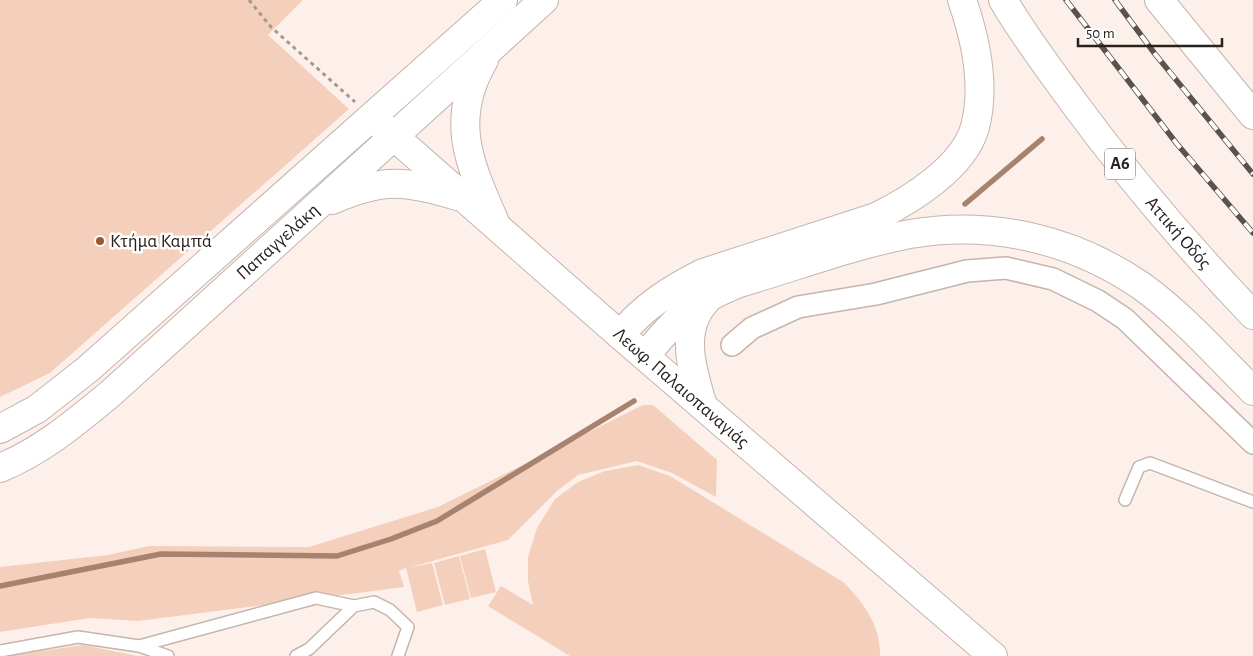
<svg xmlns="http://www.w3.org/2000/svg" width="1253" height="656" font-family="'Alegreya Sans',sans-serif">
  <rect width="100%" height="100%" fill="#fdf0ea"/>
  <g fill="#f4cfbc">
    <polygon points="0,0 303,0 268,35 349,109 50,373 0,397"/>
    <polygon points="643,405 653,405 717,460 716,497 672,473 637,461 578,475 557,491 508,540 407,568 432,563 443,605 417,612 406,568 399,571 404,587 138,621 90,618 0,632 0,567 108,555 149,546 309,547 438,507"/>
    <path d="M638 465 670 476 843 582C863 601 881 626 880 656H570L488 606 501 586 533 605 528 581V557L537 528 555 499 578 482 605 471Z"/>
    <polygon points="485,549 496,592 471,598 460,556"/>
    <polygon points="459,556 470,599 445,605 434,563"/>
    <polygon points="83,645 138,656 6,656"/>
  </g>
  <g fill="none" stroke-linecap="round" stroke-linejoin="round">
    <g stroke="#a7836f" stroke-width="5.5">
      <polyline points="965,204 1042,139"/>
      <polyline points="0,586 161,554 337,556 391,539 437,521 634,401"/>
    </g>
    <g stroke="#c4b5ad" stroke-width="14">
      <g id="lane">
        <polyline points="1125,500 1139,467 1150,463 1253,502"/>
        <polyline points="139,646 316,598 354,606"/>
        <polyline points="0,651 78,637 139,646 168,656"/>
        <polyline points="296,656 309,649 354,606 374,602 390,610 408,627 398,656"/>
      </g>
    </g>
    <g stroke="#c4b5ad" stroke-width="24">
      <polyline id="street" points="732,345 752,328 798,307 876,294 967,271 1006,268 1053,279 1098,301 1125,319 1253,443"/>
    </g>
    <g stroke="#c4b5ad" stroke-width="30">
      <g id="secondary">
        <path d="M484 60C449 119 469 163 494 220"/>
        <polyline points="372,117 620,335 993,656"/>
        <path d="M332 200C382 178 405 180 457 196"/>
        <polyline points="0,429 37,409 88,369 503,0"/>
        <path d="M0 468C42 451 76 422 110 394L544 0"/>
      </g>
    </g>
    <g stroke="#c4b5ad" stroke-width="30">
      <g id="highway">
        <path d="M1003 0C1024 36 1050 70 1074 103 1129 178 1189 248 1253 315"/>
        <polyline points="1159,0 1253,115"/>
        <path d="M620 335C643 307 671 289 703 273L876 217C911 200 964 167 975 127 986 85 976 40 962 0"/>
        <path d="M645 356C678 316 690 303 739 283 795 267 852 245 910 234 991 220 1072 239 1140 285 1181 314 1217 355 1253 391"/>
        <path d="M703 406C693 372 678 331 706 301"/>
      </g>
    </g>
    <polyline stroke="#a49a95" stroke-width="3" stroke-dasharray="4 4" stroke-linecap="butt" points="249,0 271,27 355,102"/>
    <use href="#lane" stroke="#fff" stroke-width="11"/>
    <use href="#street" stroke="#fff" stroke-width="21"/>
    <use href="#secondary" stroke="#fff" stroke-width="28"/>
    <use href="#highway" stroke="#fff" stroke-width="28"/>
    <g stroke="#5a524e" stroke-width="5.5">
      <g id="rail">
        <polyline points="1066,0 1177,144 1253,233"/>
        <polyline points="1115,0 1155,54 1253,174"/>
      </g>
    </g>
    <use href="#rail" stroke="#fff" stroke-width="4" stroke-dasharray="11" stroke-linecap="butt"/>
  </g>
  <circle fill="#9e582e" stroke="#fff" stroke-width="2" cx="100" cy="241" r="5"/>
  <g text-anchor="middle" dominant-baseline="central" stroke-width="5" stroke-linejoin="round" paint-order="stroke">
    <rect fill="#fff" stroke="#686462" stroke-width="1" x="1105" y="148.5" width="30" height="31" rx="4"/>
    <g font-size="18" font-weight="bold" fill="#28221f">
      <text x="1120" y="164">Α6</text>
    </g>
    <g font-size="19" fill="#28221f" stroke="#fff">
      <text transform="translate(1178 233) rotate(49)">Αττική Οδός</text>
      <text transform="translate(278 242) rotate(-42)">Παπαγγελάκη</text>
      <text transform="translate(681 388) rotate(41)">Λεωφ. Παλαιοπαναγιάς</text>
    </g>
    <g font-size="19" fill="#28221f" stroke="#fff" text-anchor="start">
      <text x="110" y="241">Kτήμα Καμπά</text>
    </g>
  </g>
  <path d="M1078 38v8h144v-8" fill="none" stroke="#28221f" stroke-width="2.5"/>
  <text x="1086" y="38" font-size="15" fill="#28221f" stroke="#ffffff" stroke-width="4" paint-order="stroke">50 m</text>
</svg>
